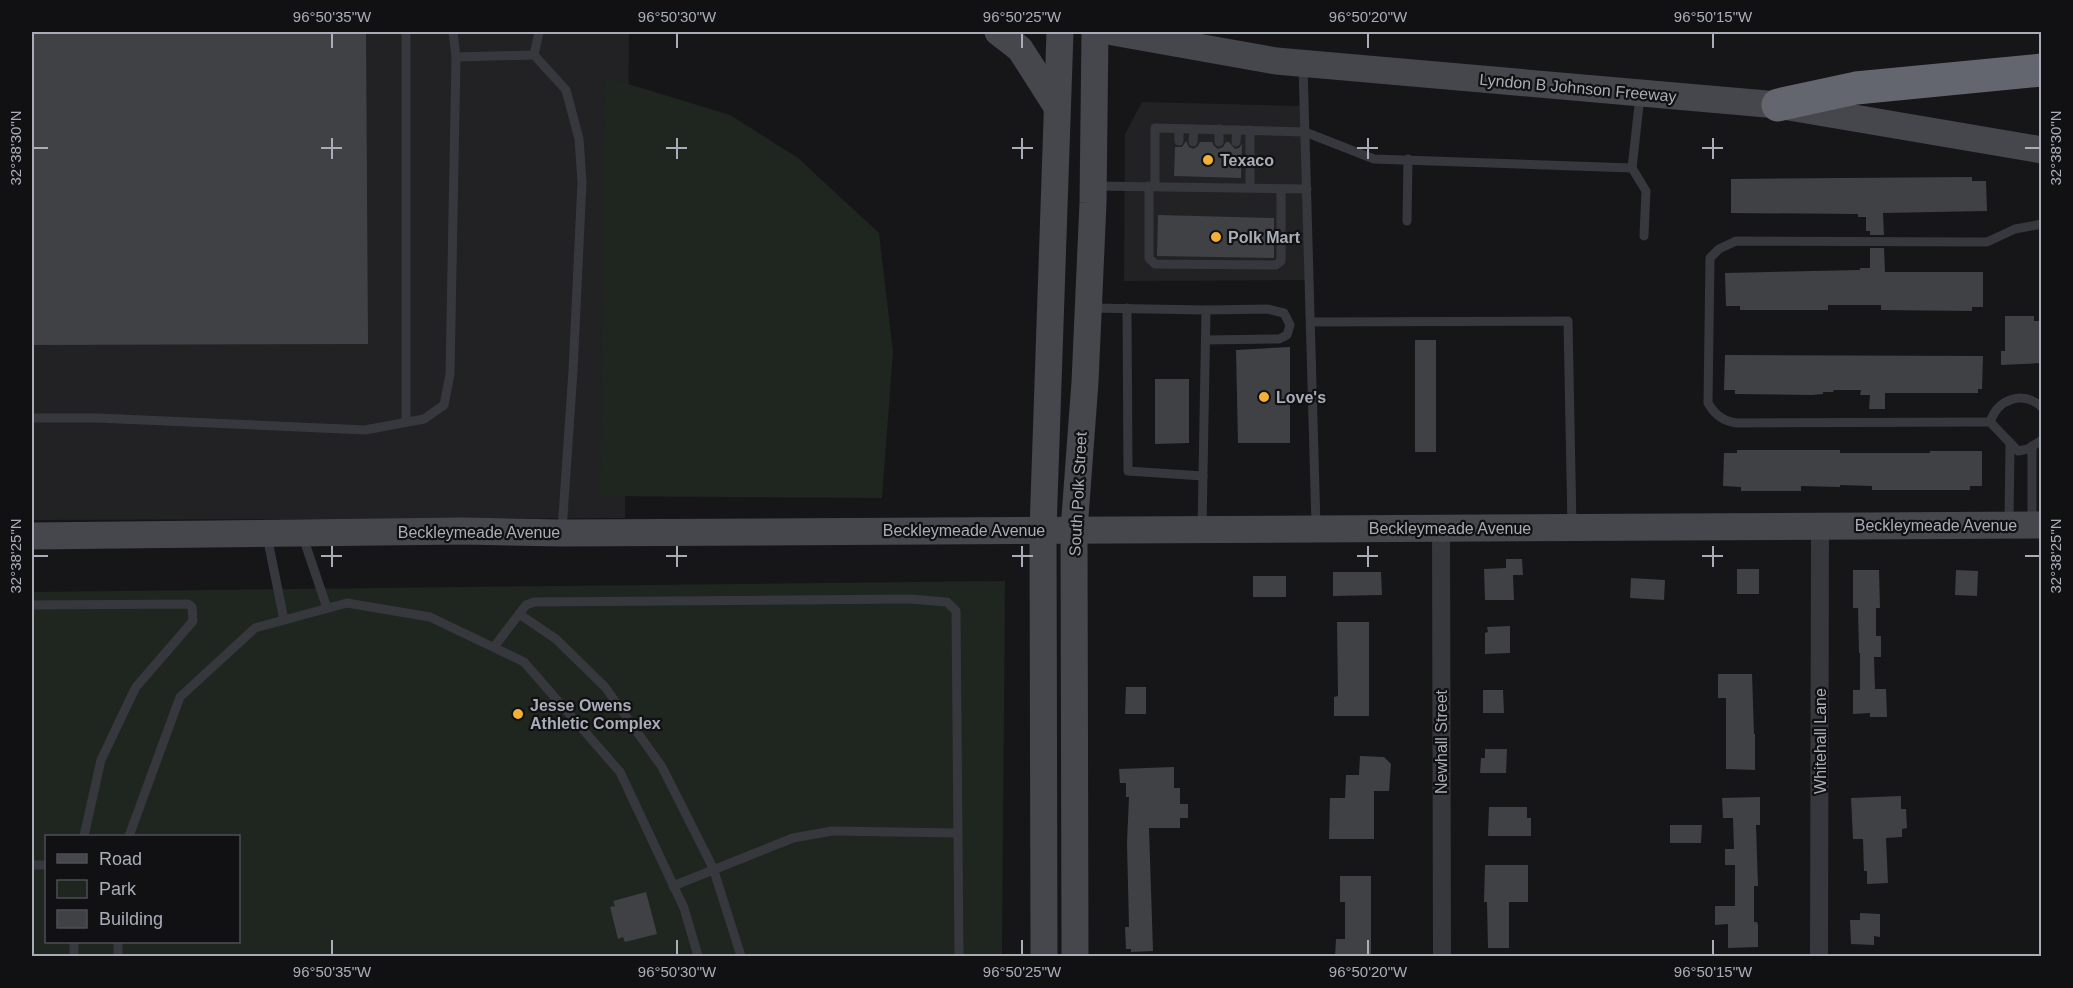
<svg xmlns="http://www.w3.org/2000/svg" width="2073" height="988" font-family="Arial,sans-serif">
  <rect width="100%" height="100%" fill="#161618"/>
  <g fill="#222225">
    <polygon points="32,32 629,32 625,518 32,520"/>
    <polygon points="1142,102 1305,106 1306,280 1124,281 1125,134"/>
  </g>
  <g fill="#1e261f" fill-rule="evenodd">
    <polygon points="605,77 730,115 798,158 879,233 893,352 882,498 600,496"/>
    <path d="M1005 581 1002 956H32V592ZM46 836H238V942H46Z"/>
  </g>
  <g fill="#404145">
    <polygon points="32,32 366,32 368,344 32,345"/>
    <polygon points="1186,141 1189,147 1193,149 1198,146 1200,142 1212,142 1214,146 1218,149 1223,147 1226,142 1229,142 1235,149 1239,148 1242,144 1241,178 1174,176 1175,147 1182,147"/>
    <polygon points="1972,177 1972,181 1986,181 1987,211 1883,213 1884,235 1870,235 1870,231 1866,231 1866,217 1858,217 1858,214 1731,213 1731,179"/>
    <polygon points="1158,215 1274,218 1274,258 1157,256"/>
    <polygon points="1870,248 1884,248 1885,272 1983,272 1983,307 1972,307 1972,311 1881,310 1881,305 1828,305 1828,310 1740,310 1740,306 1726,306 1725,273 1860,270 1860,268 1870,268"/>
    <polygon points="2005,316 2034,316 2034,321 2042,321 2042,363 2001,365 2001,351 2005,351"/>
    <rect x="1415" y="340" width="21" height="112"/>
    <polygon points="1290,347 1290,443 1238,443 1236,350"/>
    <polygon points="1725,355 1983,356 1982,389 1978,389 1978,393 1885,393 1885,409 1869,409 1870,395 1860,395 1861,390 1834,390 1833,392 1823,392 1823,394 1812,395 1735,394 1735,390 1724,390"/>
    <polygon points="1155,379 1189,379 1189,443 1155,444"/>
    <polygon points="1737,450 1840,450 1840,453 1930,453 1930,451 1982,451 1982,486 1970,486 1970,490 1872,490 1872,486 1840,485 1840,487 1801,486 1801,491 1741,491 1741,487 1723,486 1724,453 1737,453"/>
    <polygon points="1506,559 1522,559 1523,575 1513,575 1514,600 1485,600 1484,569 1506,568"/>
    <rect x="1737" y="569" width="22" height="25"/>
    <polygon points="1853,570 1879,570 1880,608 1876,608 1876,636 1881,636 1881,657 1874,657 1875,689 1886,689 1887,717 1870,717 1870,713 1853,714 1853,690 1860,690 1860,653 1859,653 1858,608 1853,608"/>
    <polygon points="1956,570 1978,571 1977,596 1955,595"/>
    <polygon points="1333,572 1381,572 1382,595 1333,596"/>
    <rect x="1253" y="576" width="33" height="21"/>
    <polygon points="1631,578 1665,580 1664,600 1630,598"/>
    <polygon points="1337,622 1369,622 1369,716 1334,716 1334,697 1338,696"/>
    <polygon points="1510,626 1510,653 1485,654 1485,633 1488,632 1487,627"/>
    <polygon points="1718,674 1752,674 1754,734 1755,734 1755,770 1726,769 1726,698 1718,698"/>
    <polygon points="1126,687 1146,687 1146,714 1125,714"/>
    <polygon points="1483,690 1503,690 1504,713 1483,713"/>
    <polygon points="1485,749 1507,749 1506,773 1480,773 1481,758 1485,758"/>
    <polygon points="1360,756 1384,757 1391,764 1389,791 1374,791 1374,839 1329,839 1330,798 1345,798 1346,775 1359,775"/>
    <polygon points="1174,767 1174,788 1180,788 1180,804 1188,804 1188,818 1180,818 1180,828 1149,828 1153,951 1131,952 1131,949 1126,949 1125,927 1129,927 1127,843 1129,797 1126,797 1126,783 1120,783 1119,769"/>
    <polygon points="1901,796 1901,809 1906,809 1907,828 1902,829 1902,837 1886,838 1888,883 1867,884 1867,871 1864,871 1863,839 1853,839 1851,798"/>
    <polygon points="1760,797 1760,825 1756,825 1758,886 1754,886 1754,922 1757,922 1758,925 1758,947 1728,948 1728,924 1715,925 1715,906 1735,906 1735,865 1725,865 1725,849 1734,849 1733,818 1723,818 1722,798"/>
    <polygon points="1489,807 1527,807 1527,818 1531,818 1531,836 1488,836"/>
    <polygon points="1670,825 1702,825 1701,843 1670,843"/>
    <polygon points="1485,865 1528,865 1528,902 1509,902 1509,948 1488,948 1487,902 1484,902"/>
    <polygon points="1340,876 1371,876 1371,957 1335,957 1336,939 1345,939 1345,902 1340,902"/>
    <polygon points="646,892 657,934 625,942 623,937 618,939 610,907 615,906 613,901"/>
    <polygon points="1860,913 1880,914 1880,937 1874,936 1874,945 1851,944 1850,920 1860,920"/>
  </g>
  <g fill="none" stroke-linecap="round" stroke-linejoin="round">
    <g stroke="#37383d" stroke-width="9">
      <polyline points="406,32 406,422"/>
      <polyline points="534,55 566,90 579,139 582,182 573,371 562,530"/>
      <polyline points="456,57 534,55 539,32"/>
      <polyline points="1303,66 1316,526"/>
      <polyline points="1179,129 1179,141"/>
      <polyline points="1219,129 1219,142"/>
      <polyline points="1250,130 1250,188"/>
      <polyline points="1193,142 1194,129"/>
      <polyline points="1236,142 1237,130"/>
      <polyline points="1632,168 1646,191 1644,236"/>
      <polyline points="1096,186 1307,189"/>
      <polyline points="1149,186 1149,258 1155,264 1276,265 1281,261 1281,189"/>
      <polyline points="1155,186 1155,128 1305,132 1374,159 1632,168 1640,96"/>
      <polyline points="1407,221 1408,159"/>
      <polyline points="1091,308 1206,310 1202,529"/>
      <polyline points="1127,308 1128,471 1203,476"/>
      <polyline points="1311,322 1568,321 1572,527"/>
      <polyline points="1206,340 1279,339 1287,335 1290,325 1284,313 1267,309 1206,310"/>
      <polyline points="32,418 98,418 365,430 424,419 444,405 450,374 456,57 453,32"/>
      <path d="M1990 422 1737 423C1723 421 1715 415 1708 403L1710 258 1719 249 1736 241 1987 242 2015 229 2042 224"/>
      <polyline points="1990,422 2018,451 2028,449 2042,440"/>
      <path d="M1990 422C1998 399 2022 390 2042 407"/>
      <polyline points="2032,446 2032,523"/>
      <polyline points="2009,522 2010,444"/>
      <polyline points="267,536 284,620"/>
      <polyline points="303,537 327,608"/>
      <polyline points="32,605 188,604 192,607 193,621 136,687 131,697 101,760 84,836"/>
      <polyline points="519,614 556,639 605,687 662,767 713,868 741,956"/>
      <polyline points="494,647 526,605 534,602 910,599 947,602 956,611 959,956"/>
      <polyline points="129,836 180,697 255,628 347,603 430,617 524,662 620,772 684,908 698,956"/>
      <polyline points="32,865 46,865"/>
      <polyline points="673,886 793,838 832,831 958,833"/>
      <polyline points="74,956 74,942"/>
      <polyline points="118,956 118,942"/>
    </g>
    <g stroke="#37383d" stroke-width="18">
      <polyline points="1441,528 1442,956"/>
      <polyline points="1819,956 1820,526"/>
    </g>
    <g stroke="#45474d" stroke-width="27">
      <polyline points="998,32 1020,49 1057,107"/>
      <polyline points="1113,32 1276,61 1778,105 2042,150"/>
      <polyline points="32,536 464,531 562,533 2042,525"/>
      <polyline points="1044,956 1043,530 1060,32"/>
      <polyline points="1075,956 1074,530 1085,382 1093,203 1095,32"/>
    </g>
    <polyline stroke="#63666e" stroke-width="33" points="1778,105 1856,88 2042,70"/>
  </g>
  <path fill="none" stroke="#a8adb8" stroke-width="2" d="M332 33V48M677 33V48M1022 33V48M1368 33V48M1713 33V48M332 138V159M677 138V159M1022 138V159M1368 138V159M1713 138V159M33 148H48M321 148H342M666 148H687M1012 148H1033M1357 148H1378M1702 148H1723M2025 148H2040M332 546V567M677 546V567M1022 546V567M1368 546V567M1713 546V567M33 556H48M321 556H342M666 556H687M1012 556H1033M1357 556H1378M1702 556H1723M2025 556H2040M332 940V955M677 940V955M1022 940V955M1368 940V955M1713 940V955"/>
  <g fill="#f2b134" stroke="#111113" stroke-width="2">
    <circle cx="1208" cy="160" r="6"/>
    <circle cx="1216" cy="237" r="6"/>
    <circle cx="1264" cy="397" r="6"/>
    <circle cx="518" cy="714" r="6"/>
  </g>
  <g text-anchor="middle" dominant-baseline="central" stroke-width="4.5" stroke-linejoin="round" paint-order="stroke">
    <g font-size="16" fill="#a8adb8" stroke="#111113">
      <text transform="translate(1578 88) rotate(5)">Lyndon B Johnson Freeway</text>
      <text transform="translate(1078 494) rotate(-87)">South Polk Street</text>
      <text x="1936" y="525">Beckleymeade Avenue</text>
      <text x="1450" y="528">Beckleymeade Avenue</text>
      <text x="964" y="530">Beckleymeade Avenue</text>
      <text x="479" y="532">Beckleymeade Avenue</text>
      <text transform="translate(1820 741) rotate(-90)">Whitehall Lane</text>
      <text transform="translate(1441 742) rotate(-90)">Newhall Street</text>
    </g>
    <g font-size="16" font-weight="bold" fill="#a8adb8" stroke="#111113" text-anchor="start">
      <text x="1220" y="160">Texaco</text>
      <text x="1228" y="237">Polk Mart</text>
      <text x="1276" y="397">Love's</text>
      <text x="530" y="705">Jesse Owens<tspan x="530" dy="18">Athletic Complex</tspan></text>
    </g>
  </g>
  <rect width="2073" height="988" fill="none" stroke="#111113" stroke-width="66"/>
  <rect x="45" y="835" width="195" height="108" fill="#111113" stroke="#4d4f55" stroke-width="1.5"/>
  <rect x="57" y="854" width="30" height="9" fill="#45474d" stroke="#4d4f55" stroke-width="1.5"/>
  <text x="99" y="865" font-size="18" fill="#a8adb8">Road</text>
  <rect x="57" y="880" width="30" height="18" fill="#1e261f" stroke="#4d4f55" stroke-width="1.5"/>
  <text x="99" y="895" font-size="18" fill="#a8adb8">Park</text>
  <rect x="57" y="910" width="30" height="18" fill="#404145" stroke="#4d4f55" stroke-width="1.5"/>
  <text x="99" y="925" font-size="18" fill="#a8adb8">Building</text>
  <rect x="33" y="33" width="2007" height="922" fill="none" stroke="#a8adb8" stroke-width="2"/>
  <g font-size="15" text-anchor="middle" fill="#a8adb8">
    <text x="332" y="22">96°50'35"W</text>
    <text x="677" y="22">96°50'30"W</text>
    <text x="1022" y="22">96°50'25"W</text>
    <text x="1368" y="22">96°50'20"W</text>
    <text x="1713" y="22">96°50'15"W</text>
    <text transform="translate(16 148) rotate(-90)" y="5">32°38'30"N</text>
    <text transform="translate(2056 148) rotate(-90)" y="5">32°38'30"N</text>
    <text transform="translate(16 556) rotate(-90)" y="5">32°38'25"N</text>
    <text transform="translate(2056 556) rotate(-90)" y="5">32°38'25"N</text>
    <text x="332" y="977">96°50'35"W</text>
    <text x="677" y="977">96°50'30"W</text>
    <text x="1022" y="977">96°50'25"W</text>
    <text x="1368" y="977">96°50'20"W</text>
    <text x="1713" y="977">96°50'15"W</text>
  </g>
</svg>
